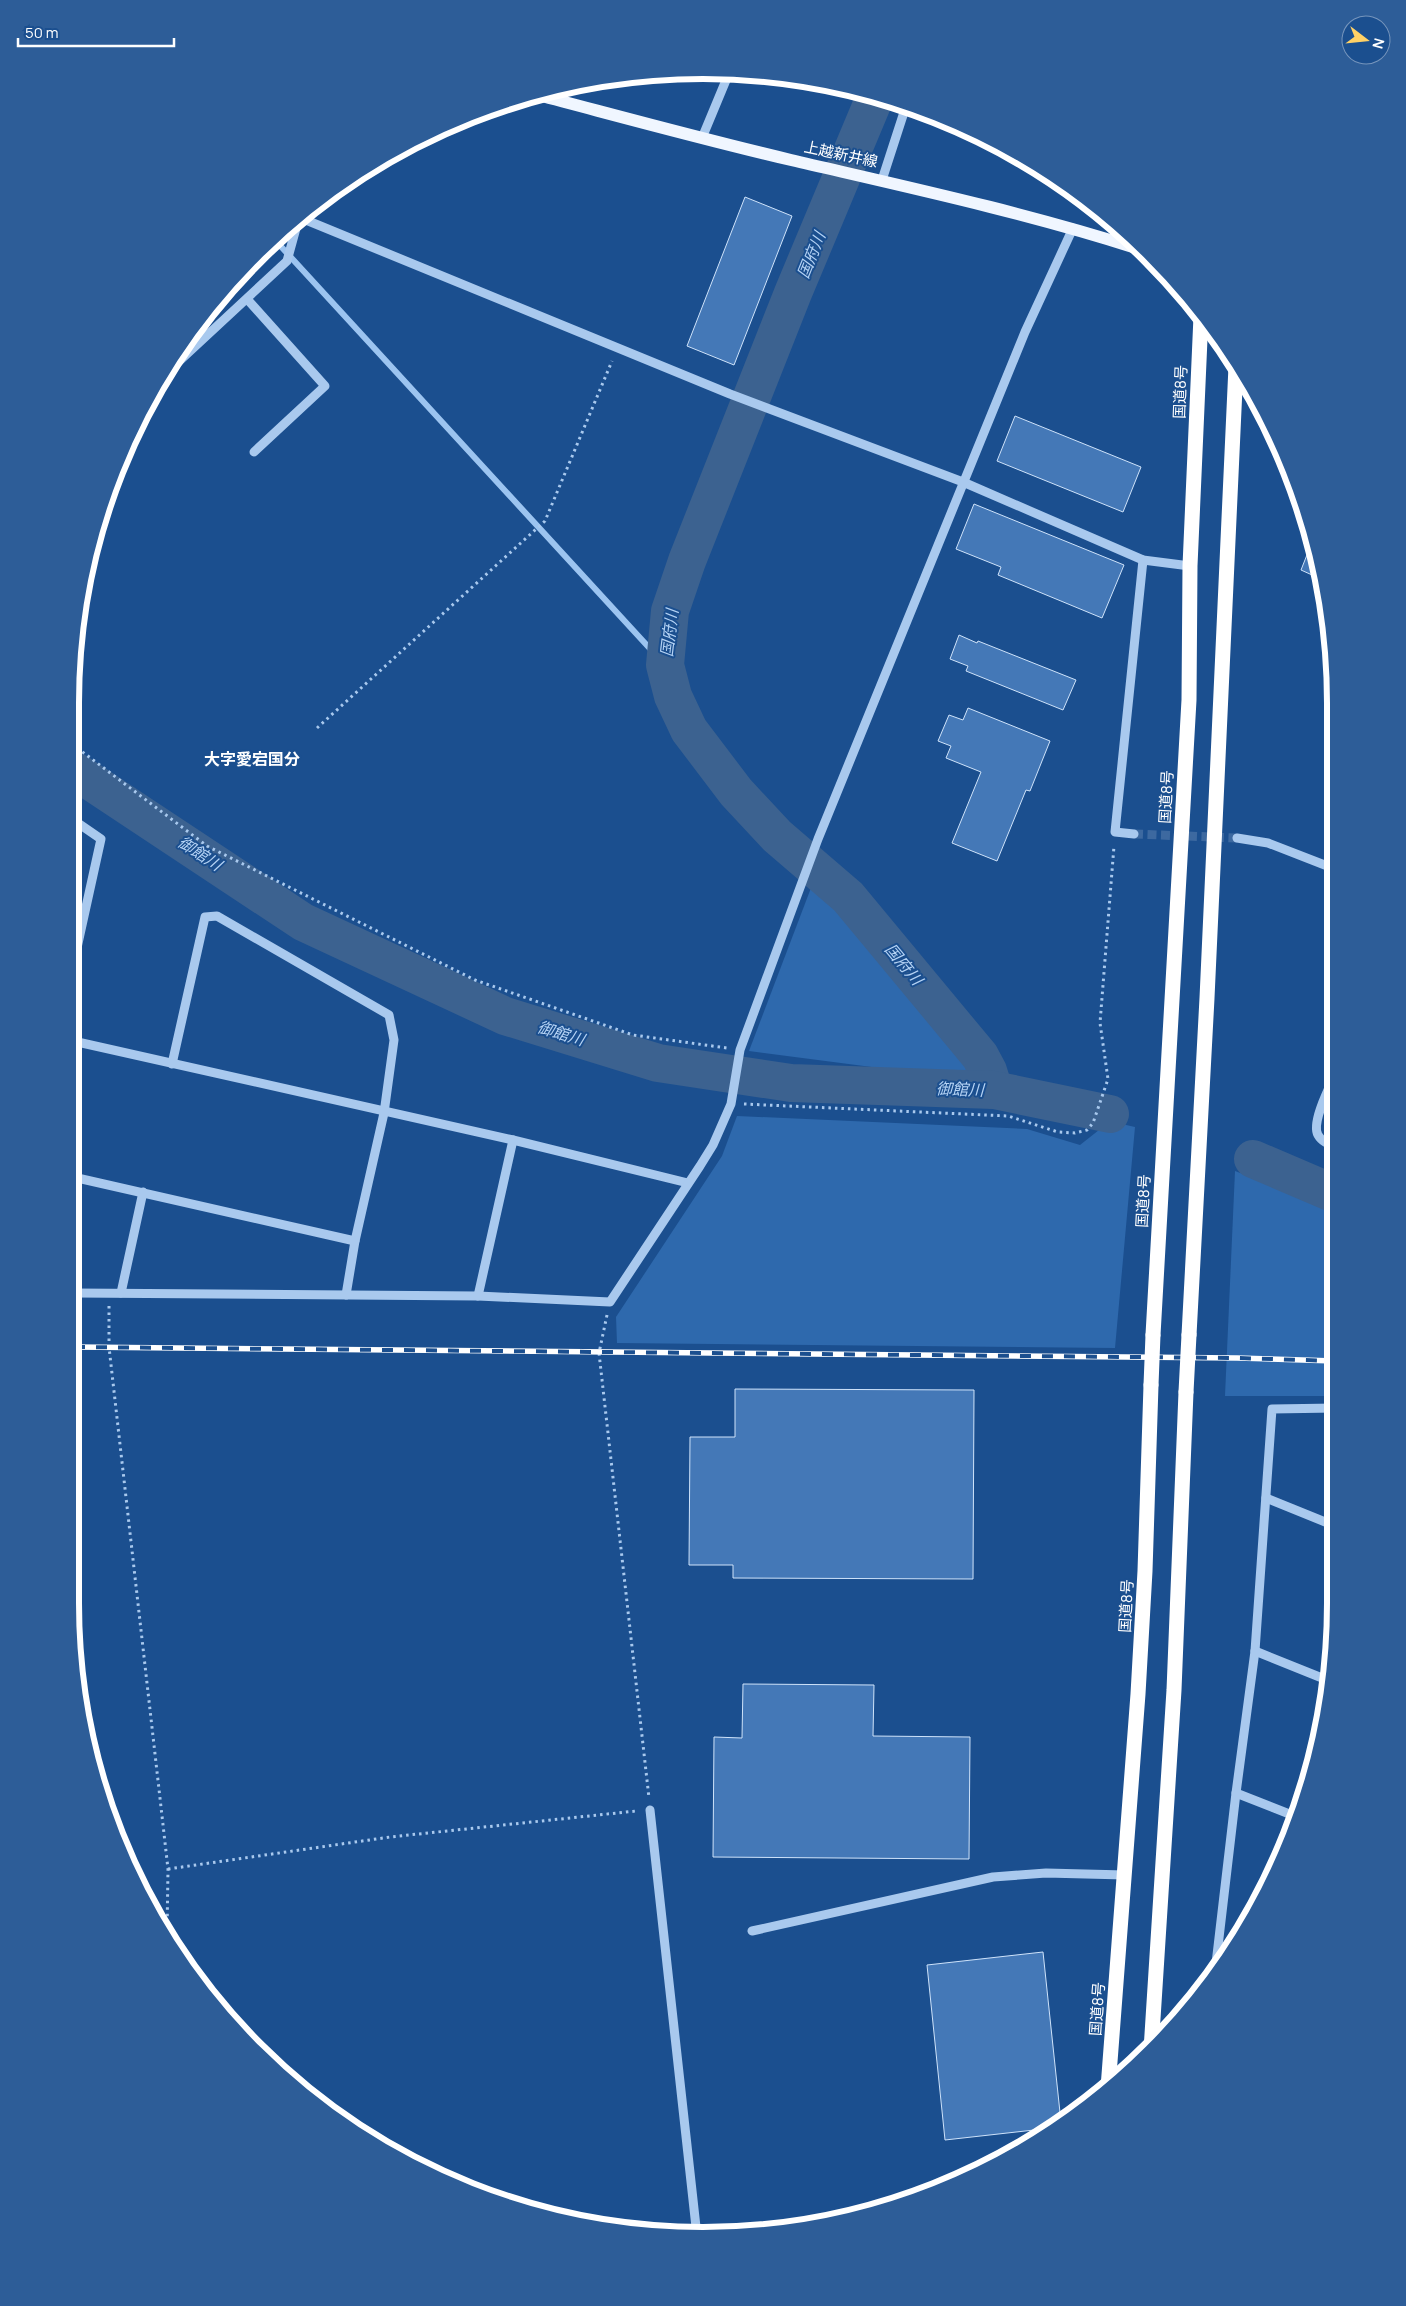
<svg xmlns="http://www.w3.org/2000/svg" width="1406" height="2306" font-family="Manrope,'Noto Sans JP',sans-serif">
  <rect width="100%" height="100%" fill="#1b4f8f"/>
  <g fill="#2e69ad">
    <polygon points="814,880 963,1046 972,1059 972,1070 964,1079 749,1051"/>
    <polygon points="737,1116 1027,1129 1080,1145 1099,1130 1104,1120 1135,1127 1115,1348 617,1343 616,1317 722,1156"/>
    <polygon points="1235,1171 1335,1209 1335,1396 1225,1396"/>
  </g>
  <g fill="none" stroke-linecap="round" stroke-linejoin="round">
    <polyline stroke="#9cc4f0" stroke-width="6" points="275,240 665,665"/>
    <g stroke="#3c6290" stroke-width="38">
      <polyline points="875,97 793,293 687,561 670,611 665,665 673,696 689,730 736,792 777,836 848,897 980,1056 988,1071 994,1090"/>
      <polyline points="72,769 303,922 505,1016 658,1063 791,1083 994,1090 1110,1114"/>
      <polyline points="1253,1159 1335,1194"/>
    </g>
  </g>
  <g fill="#4478b7" stroke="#cfe3fa">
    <polygon points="745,197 792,216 734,365 687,346"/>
    <polygon points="1015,416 1141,467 1123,512 997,461"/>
    <polygon points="974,504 1124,565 1102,618 998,575 1001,567 956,549"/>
    <polygon points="1314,537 1314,539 1321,579 1301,570"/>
    <polygon points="959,635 977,643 978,641 1076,680 1063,710 966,671 968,666 950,659"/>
    <polygon points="968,708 1050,741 1030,791 1026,790 997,861 952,843 981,772 946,758 951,746 938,741 949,715 963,720"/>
    <polygon points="735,1389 974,1390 973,1579 733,1578 733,1565 689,1565 690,1437 735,1437"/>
    <polygon points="743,1684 874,1685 873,1736 970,1737 969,1859 713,1857 714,1737 742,1738"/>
    <polygon points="1043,1952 1061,2122 1052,2128 945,2140 927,1965"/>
  </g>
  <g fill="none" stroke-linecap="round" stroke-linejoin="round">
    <polyline stroke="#3d69a0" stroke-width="9" stroke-dasharray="9 4.5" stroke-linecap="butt" points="1134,834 1237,838"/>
    <g stroke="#a9c9ee" stroke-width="3" stroke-dasharray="2.5 4" stroke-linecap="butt">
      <polyline points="317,728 545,521 612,361"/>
      <polyline points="72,744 207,846 475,980 633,1035 727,1048"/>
      <polyline points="744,1104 1008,1116 1058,1132 1075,1133 1087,1130 1093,1123 1108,1079 1100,1023 1114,846"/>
      <polyline points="109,1306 109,1347 168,1869 167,1934"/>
      <polyline points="607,1315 599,1353 649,1798"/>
      <polyline points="168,1869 390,1837 636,1811"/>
    </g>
    <g stroke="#a9c9ee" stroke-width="9">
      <polyline points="702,138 729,73"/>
      <polyline points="882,180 906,106"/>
      <polyline points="301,218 730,394 963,482 1143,560 1190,566"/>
      <polyline points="247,299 325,386 254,452"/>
      <polyline points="174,366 287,261 298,221"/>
      <polyline points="72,819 101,839 73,966"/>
      <polyline points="1134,834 1115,832 1143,560"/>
      <polyline points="1237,838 1268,843 1335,869"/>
      <polyline points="72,906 85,909"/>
      <polyline points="73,1041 513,1140 688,1183"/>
      <polyline points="172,1064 205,917 217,916 389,1015 394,1040 384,1113 355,1241 346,1295"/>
      <path d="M1335 1075C1329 1088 1311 1123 1318 1135 1322 1142 1328 1144 1335 1146"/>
      <polyline points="73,1177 355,1241"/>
      <polyline points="74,1293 478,1296 610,1302 700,1166 713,1145 731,1104 740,1050 818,839 1025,332 1073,228"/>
      <polyline points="121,1293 143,1192"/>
      <polyline points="478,1296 513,1140"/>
      <polyline points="1266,1498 1335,1526"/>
      <polyline points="1255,1651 1327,1680"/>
      <polyline points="1236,1793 1297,1817"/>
      <polyline points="650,1810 697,2236"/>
      <polyline points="752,1931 993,1877 1046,1873 1125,1875"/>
      <polyline points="1215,1972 1236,1793 1255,1651 1272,1409 1335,1408"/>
    </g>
    <path stroke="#f0f6ff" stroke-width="12" d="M538 95C622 117 706 140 791 160 907 187 1023 212 1136 248"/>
    <g stroke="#fff" stroke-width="15">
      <polyline points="1153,1335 1189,700 1190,566 1201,316"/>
      <polyline points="1189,1335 1207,998 1236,366"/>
      <polyline points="1151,2050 1174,1690 1186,1392"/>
      <polyline points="1108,2088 1138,1694 1145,1571 1151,1385"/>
    </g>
    <g stroke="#fff" stroke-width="5.5">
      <polyline id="rail" points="74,1347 1237,1358 1335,1361"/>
    </g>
    <use href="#rail" stroke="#1b4f8f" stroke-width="4" stroke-dasharray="11" stroke-linecap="butt"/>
    <g stroke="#fff" stroke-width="15">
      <polyline points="1151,1385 1153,1335"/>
      <polyline points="1186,1392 1189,1335"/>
    </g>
  </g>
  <g text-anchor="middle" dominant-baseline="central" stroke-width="4" stroke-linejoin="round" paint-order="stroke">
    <g font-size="15" fill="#fff" stroke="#1b4f8f">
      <text transform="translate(841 154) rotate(12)">上越新井線</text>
      <text transform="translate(1180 392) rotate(-88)">国道8号</text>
      <text transform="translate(1166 797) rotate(-87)">国道8号</text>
      <text transform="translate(1143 1201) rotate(-87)">国道8号</text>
      <text transform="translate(1126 1606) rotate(-87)">国道8号</text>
      <text transform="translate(1097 2009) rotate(-86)">国道8号</text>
    </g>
    <g font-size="16" font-style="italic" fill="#b5d3f5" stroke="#1b4f8f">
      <text transform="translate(811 255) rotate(-68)">国府川</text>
      <text transform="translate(669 633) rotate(-83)">国府川</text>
      <text transform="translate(200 853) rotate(33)">御館川</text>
      <text transform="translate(904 964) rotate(50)">国府川</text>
      <text transform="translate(561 1033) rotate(17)">御館川</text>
      <text transform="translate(960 1089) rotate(2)">御館川</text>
    </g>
    <g font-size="16" font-weight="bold" fill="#fff" stroke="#1b4f8f">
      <text x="252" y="759">大字愛宕国分</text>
    </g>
  </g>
  <path d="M0 0H1406V2306H0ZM703 79H703A624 624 0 0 1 1327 703V1603A624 624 0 0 1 703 2227H703A624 624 0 0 1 79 1603V703A624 624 0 0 1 703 79Z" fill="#2d5d98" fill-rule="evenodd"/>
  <path fill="none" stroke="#fff" stroke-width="6" d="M703 79H703A624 624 0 0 1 1327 703V1603A624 624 0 0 1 703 2227H703A624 624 0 0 1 79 1603V703A624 624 0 0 1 703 79Z"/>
  <g transform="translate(1366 40) rotate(106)"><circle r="24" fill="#1b4f8f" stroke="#7695bc"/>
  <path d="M0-4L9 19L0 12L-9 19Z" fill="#ffd166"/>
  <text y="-8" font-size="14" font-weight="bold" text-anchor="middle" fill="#ffffff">N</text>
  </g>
  <path d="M18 38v8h156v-8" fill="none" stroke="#ffffff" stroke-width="2.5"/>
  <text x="25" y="38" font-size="15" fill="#ffffff" stroke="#1b4f8f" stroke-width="4" paint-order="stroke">50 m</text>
</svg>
